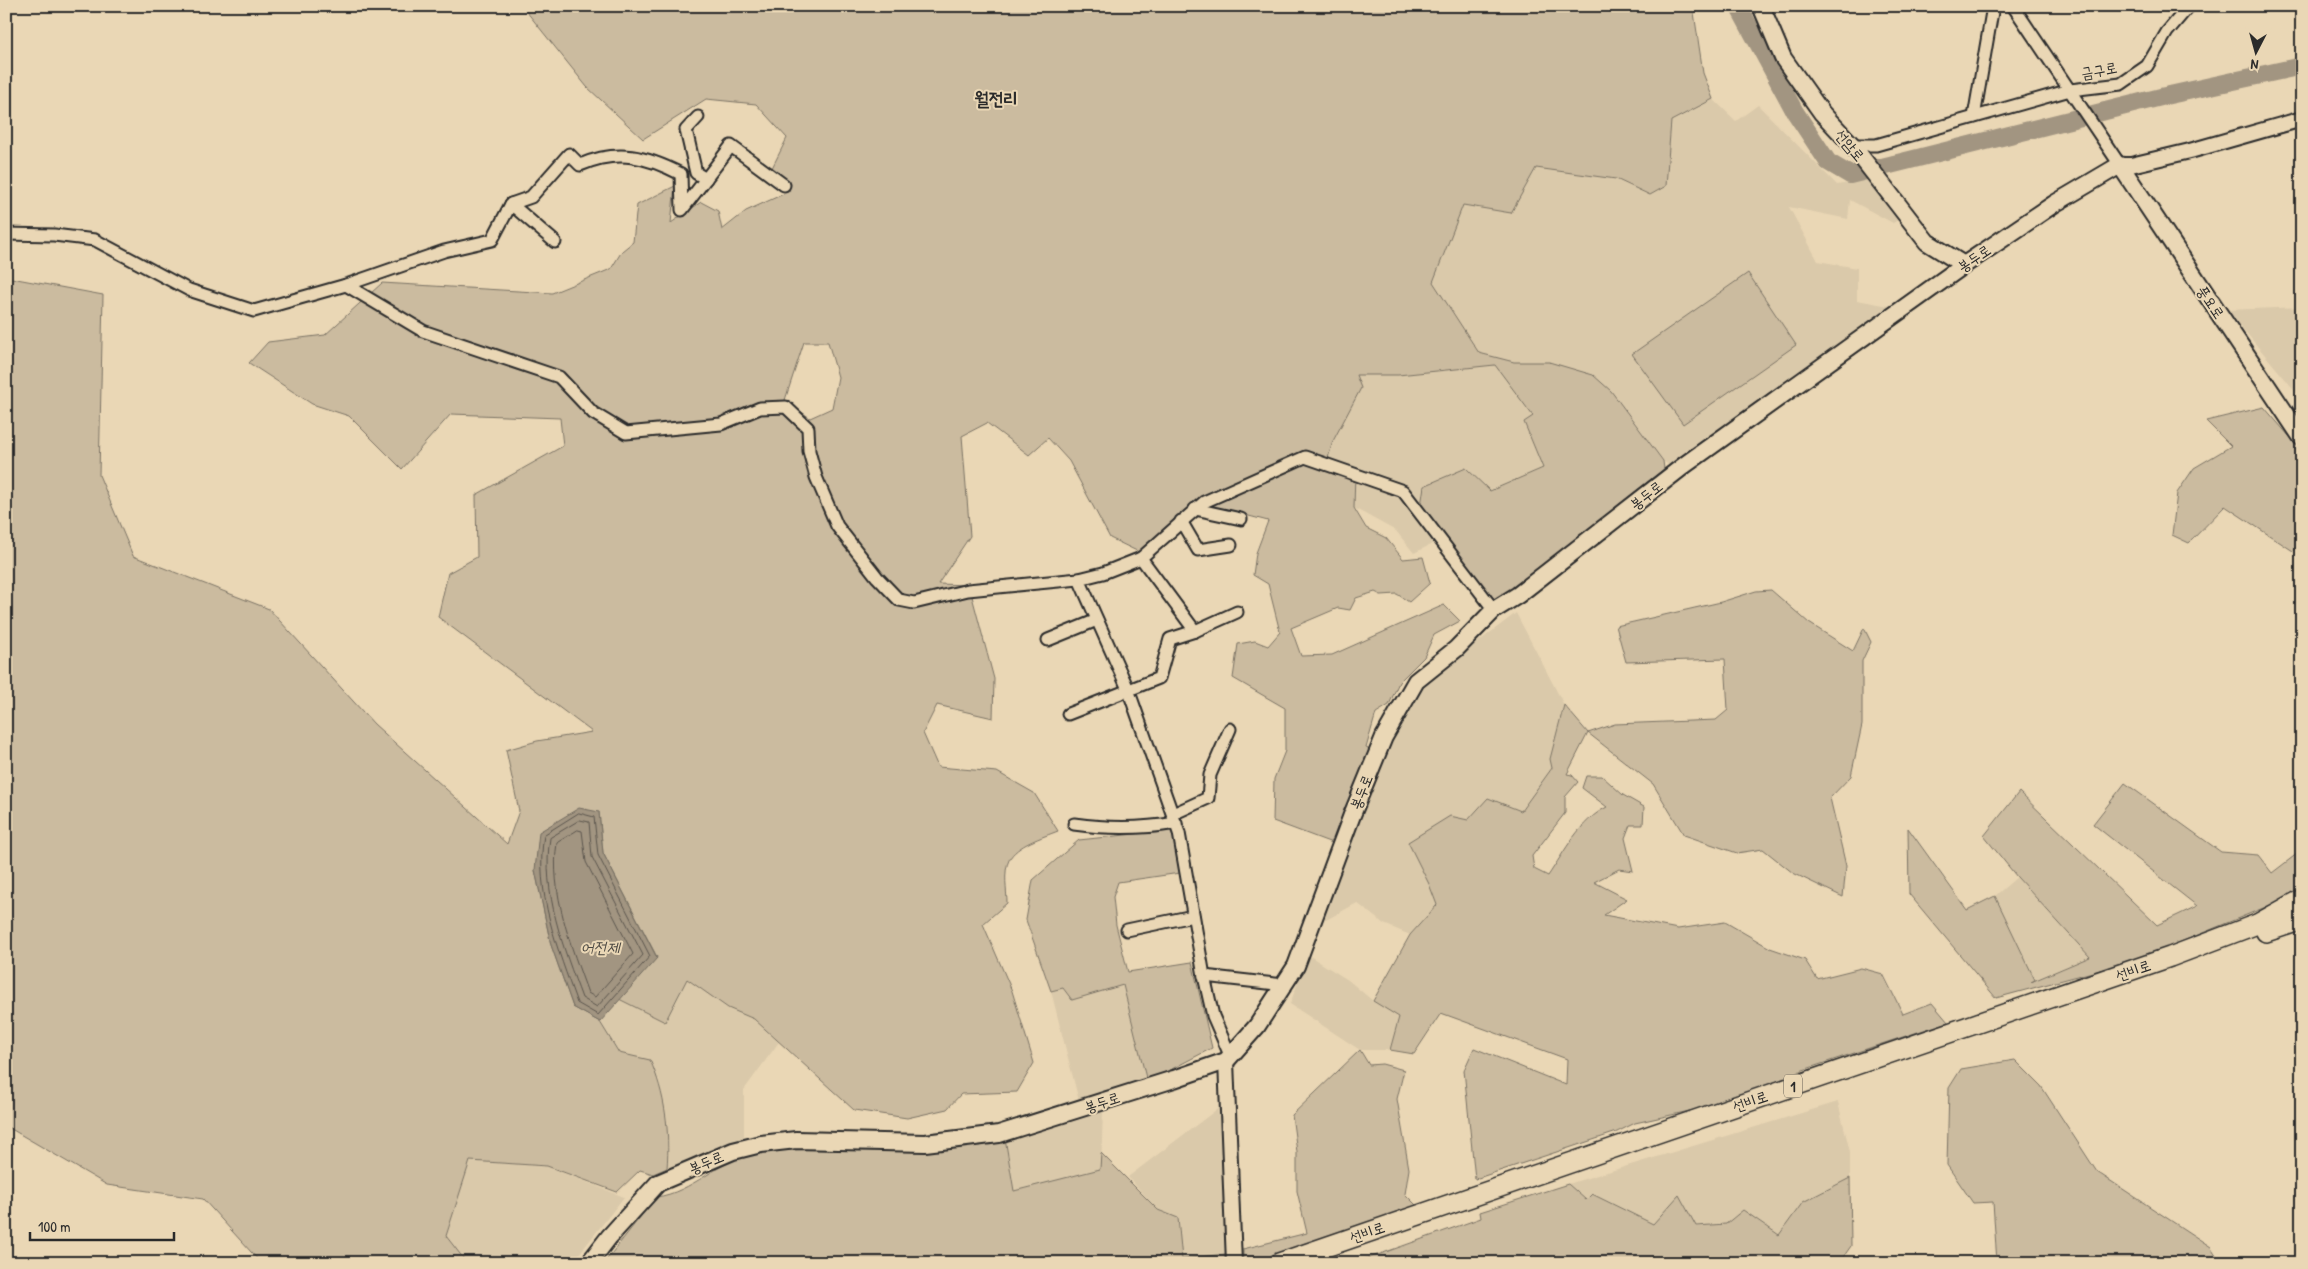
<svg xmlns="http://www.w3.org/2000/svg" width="2308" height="1269" font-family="'Patrick Hand','Poor Story',sans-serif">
  <rect width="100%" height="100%" fill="#ead7b5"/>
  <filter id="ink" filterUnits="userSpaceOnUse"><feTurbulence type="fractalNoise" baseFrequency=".02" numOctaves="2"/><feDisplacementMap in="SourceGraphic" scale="10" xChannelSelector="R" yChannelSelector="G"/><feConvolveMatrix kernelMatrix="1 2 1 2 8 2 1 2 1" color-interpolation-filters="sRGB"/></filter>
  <g filter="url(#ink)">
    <g fill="#dac9aa">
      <polygon points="1713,99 1736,121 1758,105 1837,185 1866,180 1900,219 1893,223 1850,200 1848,219 1789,207 1818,261 1857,268 1857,300 1889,306 1670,466 1663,461 1611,391 1549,362 1514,362 1479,353 1433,282 1463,205 1511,213 1536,168 1616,179 1650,195 1666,186 1671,121"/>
      <polygon points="2302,307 2302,399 2227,310"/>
      <polygon points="1495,365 1534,417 1524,422 1543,468 1490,491 1444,538 1414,553 1396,531 1354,508 1355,472 1328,458 1355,375 1399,375"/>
      <polygon points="1516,613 1564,705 1550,759 1552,768 1521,811 1488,798 1429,884 1437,905 1410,935 1384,924 1357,903 1326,920 1322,912 1388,740 1423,684"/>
      <polygon points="2017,877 2090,957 2035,980 1995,896"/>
      <polygon points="1308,955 1348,980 1373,1001 1399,1017 1390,1050 1360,1050 1290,1004"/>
      <polygon points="687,979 728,1008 754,1019 779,1042 744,1090 744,1138 667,1168 669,1144 659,1080 619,1053 600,1022 619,999 665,1022"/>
      <polygon points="1123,984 1147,1082 1079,1101 1051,991 1063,988 1072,1000"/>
      <polygon points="1838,1102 1850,1152 1850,1178 1803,1202 1779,1235 1743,1210 1726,1224 1696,1226 1653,1224 1592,1194 1586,1200 1568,1184"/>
      <polygon points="1220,1107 1224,1165 1225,1254 1182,1259 1178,1218 1158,1210 1128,1177"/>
      <polygon points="1103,1110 1101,1169 1014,1191 1005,1138"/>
      <polygon points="469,1161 547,1166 624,1197 572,1263 467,1263 446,1236"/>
    </g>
    <g fill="#cbbb9f" stroke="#7b7365" fill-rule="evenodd">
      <path d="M522 6H1693L1703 73 1713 99 1671 121 1666 186 1650 195 1616 179 1536 168 1511 213 1463 205 1433 282 1479 353 1514 362H1549L1593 375 1611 391 1663 461 1664 469 1496 602 1421 506 1424 486 1466 468 1490 491 1543 468 1524 422 1533 416 1495 365 1398 375H1356L1361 388 1333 441 1328 458 1355 472 1354 508 1366 528 1386 538 1403 559 1423 557 1430 583 1409 602 1397 594 1381 595 1375 592 1356 598 1350 610 1338 608 1291 628 1301 656 1332 655 1444 605 1460 621 1434 635 1424 657 1399 682 1389 705 1376 713 1366 748 1372 751 1332 843 1273 821 1274 779 1285 751V708L1233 678 1238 644 1255 641 1268 646 1280 632 1268 584 1253 575 1256 553 1268 521 1207 505 1141 553 1110 538 1069 461 1048 438 1029 455 987 423 962 436 970 536 938 584 969 585 994 679 993 718 937 705 923 733 938 767 997 772 1034 793 1058 831C1043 837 1016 845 1009 860 1003 872 1007 891 1007 903L983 924 1012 991 1034 1063 1017 1092 961 1094 947 1109 907 1118 854 1110 754 1019 728 1008 687 979 665 1022 619 999 657 957 603 853 599 812 535 870 551 945 573 1007 600 1022 619 1053 650 1060C665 1093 670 1132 667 1168L653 1174 640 1170 617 1192 547 1166 470 1161 446 1236 467 1263H261L203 1199 107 1185 6 1126V277L103 295 99 475 133 556 269 609 374 724 507 844 519 811 506 750 537 741 592 732 438 617 448 573 477 557 476 495 563 446 560 418 451 414 402 469 349 416 312 404 249 363 268 342 325 335 382 283 552 293 611 269 622 251 633 242 637 205 675 186 671 223 701 202 718 211 722 230 746 211 790 191 771 170 787 138 756 104 706 99 643 139 587 87ZM804 342H828L838 377 832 408 810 418 785 400Z"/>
      <polygon points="1748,273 1796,345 1683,424 1632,354"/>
      <polygon points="2264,407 2302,451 2302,544 2293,551 2225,506 2189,543 2172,535 2177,493 2194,468 2231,446 2206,421"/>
      <path d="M1771 590 1809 623 1853 651 1864 628 1871 642 1862 661V725L1851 776 1830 798 1846 866 1843 897 1793 873 1763 849 1737 853 1684 835 1653 784 1588 733 1567 774 1572 775 1578 782 1565 797V813L1532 856 1534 869 1548 876C1565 851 1579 821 1607 807L1582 788 1586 776H1602L1623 795 1644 807 1643 825H1630L1625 838 1633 871 1619 869 1594 882 1627 899 1604 915 1678 929 1725 922 1770 948 1805 960 1817 979 1861 968 1883 974 1903 1014 1932 1003 1948 1022 1800 1071 1776 1084 1712 1106 1635 1123 1617 1132 1475 1179 1464 1070 1474 1048 1566 1085 1567 1059 1441 1013 1414 1054 1390 1050 1399 1017 1373 1001 1410 935 1437 905 1429 884 1408 842 1450 816 1468 820 1488 798 1521 811 1552 768 1550 759 1564 705 1588 733 1615 724 1716 720 1728 710 1725 659 1626 662 1616 626 1721 602 1756 591Z"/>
      <polygon points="2125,783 2221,852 2258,855 2272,873 2302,850 2302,888 2290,897 2137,960 1996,998 1909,894 1908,828 1967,910 1995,896 2035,980 2031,982 2090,957 2017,877 1984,836 2019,792 2157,925 2197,906 2093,824"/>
      <polygon points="1172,830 1180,873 1118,882 1113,897 1116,925 1128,972 1192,962 1212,1048 1147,1082 1123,985 1072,1000 1063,988 1051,991 1026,920 1033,880 1079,840"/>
      <polygon points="1360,1050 1369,1065 1382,1064 1404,1070 1397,1099 1409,1169 1405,1194 1418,1207 1259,1263 1243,1263 1243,1249 1307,1233 1297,1191 1297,1152 1292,1115"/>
      <polygon points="2015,1060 2041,1086 2097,1172 2211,1247 2221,1263 1997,1263 1993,1202 1973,1203 1947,1165 1949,1088 1961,1069"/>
      <path d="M1005 1138 1014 1191 1100 1169 1101 1153 1158 1210 1178 1218 1182 1259 1225 1254V1263H604L656 1197C692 1193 719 1159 756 1153 800 1146 844 1152 888 1150 927 1149 966 1142 1005 1138Z"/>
      <polygon points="1850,1178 1851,1246 1839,1263 1355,1263 1481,1218 1480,1212 1568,1184 1586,1200 1592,1194 1653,1224 1679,1195 1696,1226 1726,1224 1743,1210 1779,1235 1803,1202"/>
    </g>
    <polygon fill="#a29581" stroke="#726b5f" points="579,808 599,812 603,853 657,958 600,1022 573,1007 551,945 535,870 539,832"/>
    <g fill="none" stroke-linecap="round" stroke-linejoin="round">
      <g stroke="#5b554d" stroke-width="1">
        <path d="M579 813 594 817 598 855 650 956 598 1015 577 1003C558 950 534 891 544 835Z"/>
        <path d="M580 820 589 822 592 857 643 955 597 1007 582 998C564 949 541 892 550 838Z"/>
        <path d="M578 830 582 831 586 862 633 954 595 997 588 993C572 949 549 890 557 843Z"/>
      </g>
      <polyline stroke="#a29581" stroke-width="18" points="1738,6 1795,112 1828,162 1850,175 2165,96 2302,66"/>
      <g stroke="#2b2b2b" stroke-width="15">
        <g id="minor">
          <polyline points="2013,6 2120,165"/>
          <polyline points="698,117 686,130 696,173 706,179"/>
          <polyline points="1974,117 1993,6"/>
          <polyline points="1852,145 1876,145 2070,90 2121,84 2147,66 2167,32 2189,6"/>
          <polyline points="511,204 555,242"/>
          <polyline points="6,234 54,235 95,240 189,290 254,311 346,285 423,331 559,377 593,413 626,433 721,424 760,408 786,407 808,428 809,451 816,477 837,526 877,577 899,600 914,603 968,590 1079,579 1103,573 1141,558 1204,502 1305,457 1403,491 1494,610"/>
          <path d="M346 285 444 251 492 240 511 204 531 197 569 154 580 165C618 149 646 156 681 174L682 210 731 146 784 185"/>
          <polyline points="1195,509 1241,519"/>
          <polyline points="1181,521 1198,550 1231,545"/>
          <polyline points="1141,558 1195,631 1237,612"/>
          <polyline points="1079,579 1128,689 1179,833 1204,976 1213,1016 1230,1055"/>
          <polyline points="1048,640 1097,620"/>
          <polyline points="1068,714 1159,678 1170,639 1195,631"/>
          <polyline points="1173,814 1208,798 1210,775 1230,729"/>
          <path d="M1074 824C1109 829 1141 829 1176 823"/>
          <polyline points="1127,930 1193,916"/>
          <polyline points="1204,976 1284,985"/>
        </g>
      </g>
      <g stroke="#2b2b2b" stroke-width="18">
        <g id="tertiary">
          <polyline points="2120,165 2131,165 2190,151 2302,119"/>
          <polyline points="1226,1061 1234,1263"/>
        </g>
      </g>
      <g stroke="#2b2b2b" stroke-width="20">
        <g id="secondary">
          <polyline points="1761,6 1783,58 1822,113 1852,145 1927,242 1964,265"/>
          <polyline points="589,1263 609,1237 658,1183 733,1151 761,1144 796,1140 925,1143 999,1134 1174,1079 1226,1061 1257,1026 1296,966 1352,815 1384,737 1416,681 1456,649 1494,610 1518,595 1686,464 1964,265 2054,204 2120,165 2302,438"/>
        </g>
      </g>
      <g stroke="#2b2b2b" stroke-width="22">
        <polyline id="primary" points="1279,1263 2170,957 2257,924 2302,899"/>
      </g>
      <g stroke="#2b2b2b" stroke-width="22">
        <polyline id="trunk" points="2266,932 2302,920"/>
      </g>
      <use href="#minor" stroke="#ead7b5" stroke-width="11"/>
      <use href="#tertiary" stroke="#ead7b5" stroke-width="14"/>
      <use href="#secondary" stroke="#ead7b5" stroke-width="16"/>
      <use href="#primary" stroke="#ead7b5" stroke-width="19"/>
      <use href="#trunk" stroke="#ead7b5" stroke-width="19"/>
    </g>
  </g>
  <g text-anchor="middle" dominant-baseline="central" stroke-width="4" stroke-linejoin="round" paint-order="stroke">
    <rect fill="#ead7b5" stroke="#645f54" stroke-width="1" x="1784" y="1074.5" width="18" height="23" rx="4"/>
    <g font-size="14" font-weight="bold" fill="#2b2b2b">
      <text x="1793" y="1086">1</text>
    </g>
    <g font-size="15" fill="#2b2b2b" stroke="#ead7b5">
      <text transform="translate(2099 70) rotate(-10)">금구로</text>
      <text transform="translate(1850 145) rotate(50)">선암로</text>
      <text transform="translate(1974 258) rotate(-34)">봉두로</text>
      <text transform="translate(2211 302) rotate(56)">풍요로</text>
      <text transform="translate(1646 495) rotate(-38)">봉두로</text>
      <text transform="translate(1361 792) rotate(-68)">봉두로</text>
      <text transform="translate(2133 970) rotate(-19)">선비로</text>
      <text transform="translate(1750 1101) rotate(-19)">선비로</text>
      <text transform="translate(1102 1102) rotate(-18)">봉두로</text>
      <text transform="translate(706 1162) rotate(-23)">봉두로</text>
      <text transform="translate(1367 1232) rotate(-19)">선비로</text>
    </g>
    <g font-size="16" font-style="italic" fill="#494640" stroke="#ead7b5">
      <text x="600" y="947">어전제</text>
    </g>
    <g font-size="18" font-weight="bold" fill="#2b2b2b" stroke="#ead7b5">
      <text x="996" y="98">월전리</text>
    </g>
  </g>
  <rect width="2308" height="1269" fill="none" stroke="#ead7b5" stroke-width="25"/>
  <rect x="12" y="12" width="2283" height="1244" fill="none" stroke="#2b2b2b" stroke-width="2" filter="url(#ink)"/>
  <g transform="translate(2256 52) rotate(186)" stroke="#ead7b5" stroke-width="4" paint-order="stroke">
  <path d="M0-4L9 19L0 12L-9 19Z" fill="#2b2b2b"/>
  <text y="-8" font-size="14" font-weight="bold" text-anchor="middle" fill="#2b2b2b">N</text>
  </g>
  <path d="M30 1232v8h144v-8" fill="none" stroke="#2b2b2b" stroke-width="2.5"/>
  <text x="38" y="1232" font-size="15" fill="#2b2b2b" stroke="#ead7b5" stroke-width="4" paint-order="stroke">100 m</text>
</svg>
